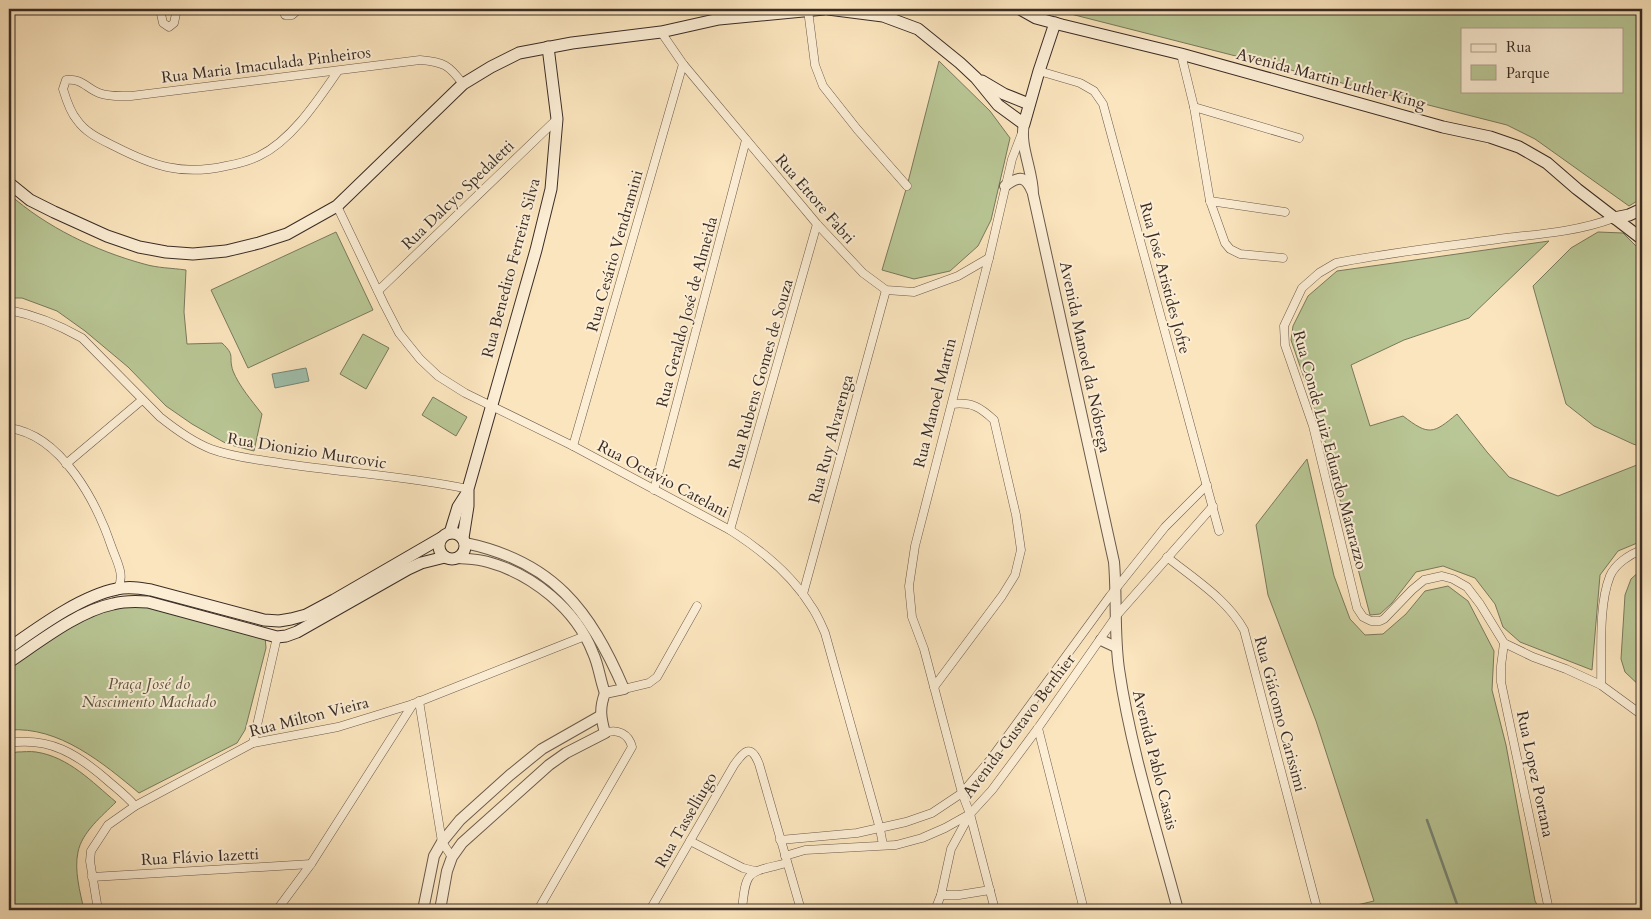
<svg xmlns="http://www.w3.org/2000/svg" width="1651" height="919" font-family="Cardo,serif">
  <rect width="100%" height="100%" fill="#fbe5be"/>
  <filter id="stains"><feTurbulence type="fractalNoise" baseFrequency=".004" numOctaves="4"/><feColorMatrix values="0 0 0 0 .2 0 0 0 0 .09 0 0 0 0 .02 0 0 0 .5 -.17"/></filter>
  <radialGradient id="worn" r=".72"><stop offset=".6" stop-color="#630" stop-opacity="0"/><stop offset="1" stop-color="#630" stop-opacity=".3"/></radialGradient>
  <g fill="#b9c695" stroke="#79795d" fill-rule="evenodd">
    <path d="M1051 9H1642V198L1629 206 1535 139 1507 125ZM1462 29H1622V91H1462Z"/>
    <polygon points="939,61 990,111 1010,138 991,220 978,246 950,271 914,279 882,270 907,186"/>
    <path d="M9 194C46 227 96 251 144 264 157 268 172 268 186 270L184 312 187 344 222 343C236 356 228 356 233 371 239 386 252 401 262 414L254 451 227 444 192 424 166 406 128 367 85 331 57 311 22 298H9Z"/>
    <polygon points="336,232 373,310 248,368 211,290"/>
    <polygon points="1598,232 1623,233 1642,252 1642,447 1633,444 1594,426 1566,404 1533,286 1571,248"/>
    <path d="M1549 241 1469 318 1404 340 1351 365 1370 426 1403 416C1429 436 1433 434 1457 414L1487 452 1509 477 1558 496 1642 463V541L1618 551 1600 575 1592 670 1520 642 1503 627 1495 604 1475 578 1443 566 1416 572 1392 603 1380 614 1370 615 1322 430 1291 340 1293 326 1308 296 1337 271Z"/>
    <polygon points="363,334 389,348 366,389 340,374"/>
    <polygon points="433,397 467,417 456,436 422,415"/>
    <polygon points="1307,459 1334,576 1350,619 1365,635 1383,634 1406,614 1425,591 1448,586 1468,601 1494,651 1492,690 1506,745 1535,901 1540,910 1336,910 1374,901 1316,721 1268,595 1256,525"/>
    <polygon points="1642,569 1642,688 1625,672 1621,659 1625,595 1631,579"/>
    <path d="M118 607H151L265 636 266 648 245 730 237 743 139 793C103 763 59 726 9 730V667L75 624 98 611Z"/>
    <path d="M17 752C23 752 30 751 36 752 69 757 92 782 116 802 102 816 82 832 78 852 74 870 80 892 84 910H9V754Z"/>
  </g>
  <polygon fill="#9fc0ad" stroke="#768577" points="306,368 309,381 275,388 272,374"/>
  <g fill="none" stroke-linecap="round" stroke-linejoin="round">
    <polyline stroke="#768577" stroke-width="2.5" points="1427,820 1459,910"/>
    <g stroke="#6a5a4b" stroke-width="9">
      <g id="minor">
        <polyline points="162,9 161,14 163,23 169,27 174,23 177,9"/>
        <polyline points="283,9 285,15 292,15 299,9"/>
        <polyline points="808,10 815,65 823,86 857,129 907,186"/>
        <polyline points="661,32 683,64 817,224 863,273 886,290 914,292 958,276 989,258"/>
        <polyline points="1181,54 1194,107 1210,201 1225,243 1230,249 1240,254 1283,258"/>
        <path d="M338 71C318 100 292 140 259 156 249 161 237 164 226 166 182 176 153 166 114 146 100 139 86 133 77 120 70 112 66 99 63 89L66 80C82 78 86 88 99 93 109 97 120 96 131 96L420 60C444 62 449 65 463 84"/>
        <polyline points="1039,71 1080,83 1094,91 1103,104 1219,531"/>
        <polyline points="1194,107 1299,138"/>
        <polyline points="1210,201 1285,212"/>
        <path d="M337 206 384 304 399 333 420 359 438 376 465 393 573 446 730 530C760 549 792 575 811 606 817 614 821 624 825 633L880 829 883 845"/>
        <path d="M1614 218C1579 231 1543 234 1506 238 1449 246 1392 252 1336 263L1319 273 1302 288 1284 326 1285 345 1313 426 1357 608 1363 617 1371 621H1380L1384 619 1412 590 1424 580 1442 576 1453 579 1467 587 1480 604 1504 643 1533 657 1566 669 1601 685 1642 715"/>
        <polyline points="378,291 557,119"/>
        <path d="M9 310C35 315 59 325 82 338L160 417C175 429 193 442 211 449 235 458 262 460 286 464 347 473 408 476 468 489"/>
        <path d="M9 428C62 435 97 503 112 548 117 562 125 575 118 588"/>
        <polyline points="573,446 683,64"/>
        <polyline points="66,464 142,400"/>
        <polyline points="654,490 746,140"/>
        <polyline points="730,530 817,224"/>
        <path d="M1167 557C1194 579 1227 599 1244 630L1317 908"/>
        <polyline points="803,594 886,290"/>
        <polyline points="1504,643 1501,666 1501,682 1549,910"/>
        <path d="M1601 685C1602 653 1598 606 1610 576 1615 564 1630 554 1642 550"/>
        <path d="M934 687 1002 596 1015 575 1021 550 1016 515 994 420C980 407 972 402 952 404"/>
        <polyline points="624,689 649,683 657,677 697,606"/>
        <polyline points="419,701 442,842 452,857"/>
        <polyline points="1038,728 1084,910"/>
        <path d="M9 743C50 737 77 754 107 780 116 788 127 796 135 806"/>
        <polyline points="253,743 277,637"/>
        <polyline points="780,840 857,833 906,822 932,813 962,793 990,760 1110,596 1165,527 1207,485"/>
        <polyline points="690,841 743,868 755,871"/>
        <polyline points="785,856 805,850 896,845 922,838 945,828 970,814 992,790 1038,728 1117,615 1213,506"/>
        <polyline points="92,877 311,864"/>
        <polyline points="941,895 959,895 990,890"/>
        <polyline points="98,910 90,861 91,851 108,825 135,806 253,743 338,727 413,704 585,636"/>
        <polyline points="277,910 311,864 413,704"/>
        <path d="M538 910 632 747C629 734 617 728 605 733"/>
        <path d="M650 910 734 765C744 751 751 743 759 764L801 910"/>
        <path d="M742 910C746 868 748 873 787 863"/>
        <polyline points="935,910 941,895 951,849 970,814"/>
        <polyline points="995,910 970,814 962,793 924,649 912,617 909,586 915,546 989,258 1012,159 1022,133"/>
      </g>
    </g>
    <g stroke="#6a5a4b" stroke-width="12">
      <g id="tertiary">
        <path d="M1024 124C1019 145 1033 171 1033 194L1114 562C1117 598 1114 634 1119 669 1131 751 1157 831 1178 910"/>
        <path d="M1005 186C1017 177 1025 174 1032 191"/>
        <path d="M458 558C468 559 478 559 488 562 532 574 576 609 593 653 599 666 600 680 605 693"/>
        <polyline points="1101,640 1116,647"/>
        <polyline points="423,910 434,856 442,842 460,820 510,775 542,749 600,716"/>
        <path d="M440 910 447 871 452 857 462 843 549 765 566 753 605 733C601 718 599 709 605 693L624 689C590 610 553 561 465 543"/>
      </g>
    </g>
    <g stroke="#392c25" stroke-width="13">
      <g id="secondary">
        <polyline points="828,9 883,16 918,29 960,63 976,78 998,105 1024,124 1039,71 1055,23"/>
        <polyline points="1020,9 1036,18 1062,25 1181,54 1443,127 1490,137 1519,147 1547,163 1577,189 1642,239"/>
        <polyline points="982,81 1004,94 1029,104"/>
        <polyline points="9,183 30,200 54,212 107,236 139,247 166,252 193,254 226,251 259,243 287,234 337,206 463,84 491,67 519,53 572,43 661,32 719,19 824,9"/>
        <polyline points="1614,218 1629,215 1642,209"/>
        <circle cx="452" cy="546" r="13"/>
        <polyline points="450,533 458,507 467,493"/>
        <polyline points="463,538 468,506 468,489 536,250 551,189 557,119 548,47"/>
        <path d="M9 648C39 627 81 596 117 589 128 586 140 588 151 590L264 620 279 621 291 619 306 615 334 600 441 538"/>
        <path d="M9 662C39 642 78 611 113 604 124 601 136 601 148 602L277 637 286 636 297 632 408 569 421 563 445 557"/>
      </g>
    </g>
    <use href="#minor" stroke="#fceed5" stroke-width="8"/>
    <use href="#tertiary" stroke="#fceed5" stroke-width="10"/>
    <use href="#secondary" stroke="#fceed5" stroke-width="11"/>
  </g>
  <g text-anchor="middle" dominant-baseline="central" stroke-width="4" stroke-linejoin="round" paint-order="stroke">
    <g font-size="16" fill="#392c25" stroke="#fceed5">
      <text transform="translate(266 65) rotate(-7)">Rua Maria Imaculada Pinheiros</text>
      <text transform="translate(1331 79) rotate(15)">Avenida Martin Luther King</text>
      <text transform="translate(458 195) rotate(-44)">Rua Dalcyo Spedaletti</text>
      <text transform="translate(815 199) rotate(49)">Rua Ettore Fabri</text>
      <text transform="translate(615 251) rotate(-74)">Rua Cesário Vendramini</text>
      <text transform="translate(511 268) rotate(-75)">Rua Benedito Ferreira Silva</text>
      <text transform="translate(1165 278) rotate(75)">Rua José Aristides Jofre</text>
      <text transform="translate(687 312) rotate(-75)">Rua Geraldo José de Almeida</text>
      <text transform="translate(1085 357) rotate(78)">Avenida Manoel da Nóbrega</text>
      <text transform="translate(761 374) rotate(-74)">Rua Rubens Gomes de Souza</text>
      <text transform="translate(935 403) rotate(-76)">Rua Manoel Martin</text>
      <text transform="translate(831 439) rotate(-75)">Rua Ruy Alvarenga</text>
      <text transform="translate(1330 450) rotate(75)">Rua Conde Luiz Eduardo Matarazzo</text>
      <text transform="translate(307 451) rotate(9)">Rua Dionizio Murcovic</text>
      <text transform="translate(663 479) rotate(28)">Rua Octávio Catelani</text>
      <text transform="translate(1280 714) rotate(75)">Rua Giácomo Carissimi</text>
      <text transform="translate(309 717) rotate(-14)">Rua Milton Vieira</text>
      <text transform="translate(1019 726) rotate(-53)">Avenida Gustavo Berthier</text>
      <text transform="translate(1155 760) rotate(76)">Avenida Pablo Casais</text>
      <text transform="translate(1535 774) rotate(78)">Rua Lopez Portana</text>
      <text transform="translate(686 820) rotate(-60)">Rua Tasselliugo</text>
      <text transform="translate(200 857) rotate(-3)">Rua Flávio Iazetti</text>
    </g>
    <g font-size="16" font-style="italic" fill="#595241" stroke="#fceed5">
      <text x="149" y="684">Praça José do<tspan x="149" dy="18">Nascimento Machado</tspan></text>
    </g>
  </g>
  <rect width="1651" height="919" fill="none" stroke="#fbe5be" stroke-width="30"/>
  <rect x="10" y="10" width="1631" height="899" fill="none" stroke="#392c25" stroke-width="2.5"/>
  <rect x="15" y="15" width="1621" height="889" fill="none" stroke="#392c25"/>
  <rect x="1461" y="28" width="162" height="65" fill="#fceed5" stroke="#aea08f"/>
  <rect x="1471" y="44" width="25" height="8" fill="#fceed5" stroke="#aea08f"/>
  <text x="1506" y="52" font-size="15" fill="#392c25">Rua</text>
  <rect x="1471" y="65" width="25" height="15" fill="#b9c695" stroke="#aea08f"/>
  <text x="1506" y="78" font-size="15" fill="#392c25">Parque</text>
  <rect width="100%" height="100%" filter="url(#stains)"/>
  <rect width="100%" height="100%" fill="url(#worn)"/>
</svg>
